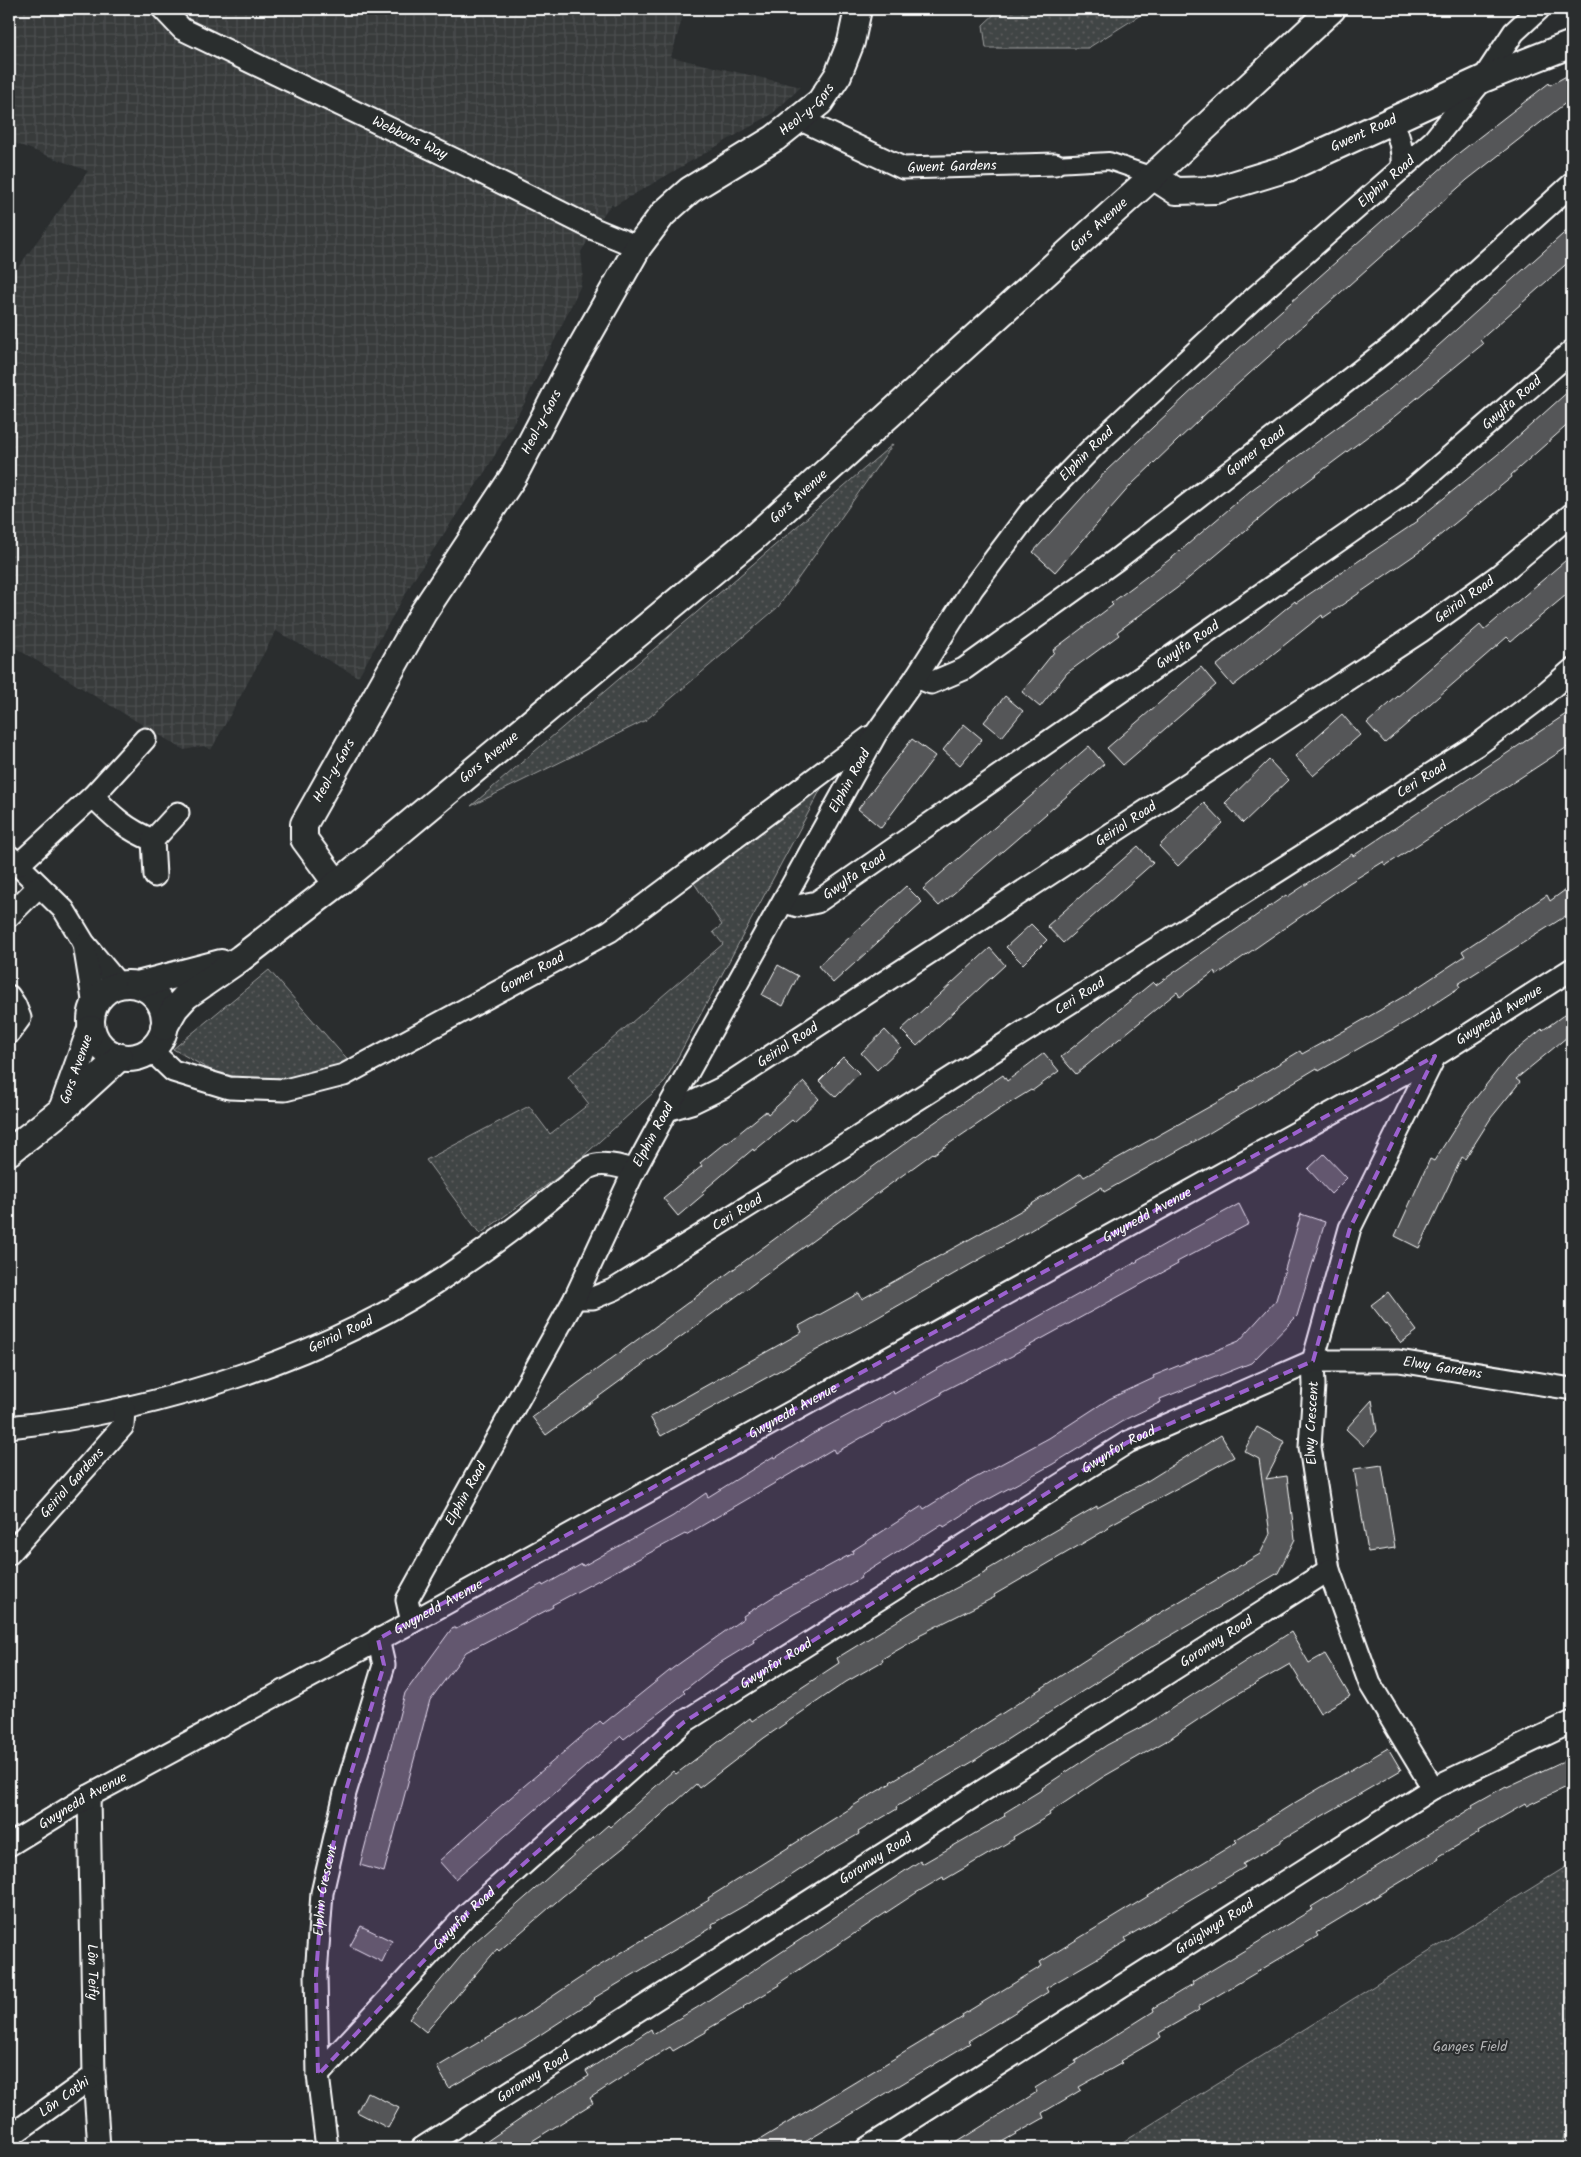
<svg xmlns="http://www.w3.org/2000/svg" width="1581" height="2157" font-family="Kalam,sans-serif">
  <defs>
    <pattern id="industrial-grid" width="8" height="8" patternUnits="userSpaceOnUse" patternTransform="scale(1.25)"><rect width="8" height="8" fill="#373a3b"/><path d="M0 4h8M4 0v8" fill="none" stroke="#4b4e4f"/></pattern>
    <pattern id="green-dots" width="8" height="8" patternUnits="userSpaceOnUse" patternTransform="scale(1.25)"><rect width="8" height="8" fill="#414445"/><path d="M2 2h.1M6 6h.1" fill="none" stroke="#5e6061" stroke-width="1.8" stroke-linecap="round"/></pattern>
  </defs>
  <rect width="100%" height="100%" fill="#2a2d2e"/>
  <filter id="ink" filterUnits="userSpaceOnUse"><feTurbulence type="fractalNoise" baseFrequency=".02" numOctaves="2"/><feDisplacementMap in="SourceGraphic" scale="10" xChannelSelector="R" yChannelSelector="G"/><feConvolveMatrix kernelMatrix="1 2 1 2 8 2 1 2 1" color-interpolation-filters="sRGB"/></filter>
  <g filter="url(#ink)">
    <polygon fill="url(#industrial-grid)" points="9,9 685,9 671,57 801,87 772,114 614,206 612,204 605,212 581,252 583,273 580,287 524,404 488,467 414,579 358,677 276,631 211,750 204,746 184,750 9,644 9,280 88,171 9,141"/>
    <g fill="url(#green-dots)" stroke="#a0a2a2">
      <polygon points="1000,9 1150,9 1088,48 986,48 983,25"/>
      <polygon points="893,444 778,607 646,720 471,806"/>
      <polygon points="822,787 664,1083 569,1169 480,1234 426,1160 529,1106 550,1134 589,1104 568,1077 723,944 713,932 722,925 694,883"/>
      <polygon points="269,970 351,1064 306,1077 258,1082 212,1071 173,1049"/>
      <polygon points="1572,1863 1572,2105 1562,2148 1113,2148"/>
    </g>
    <g fill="#555758" stroke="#fff">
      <polygon points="1572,73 1572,98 1467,180 1222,398 1131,485 1055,572 1033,552 1107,470 1200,383 1455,156 1549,83 1550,85"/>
      <polygon points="1572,226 1572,259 1480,340 1483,344 1395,416 1277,504 1177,588 1117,632 1119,635 1067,673 1040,707 1022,692 1054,652 1053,650 1113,605 1111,603 1173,557 1250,491 1390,389"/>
      <polygon points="1572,388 1572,421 1511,475 1512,477 1422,550 1323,618 1322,615 1233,686 1216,666 1295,601 1296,603 1418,521 1417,520 1503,450"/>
      <polygon points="1572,555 1572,590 1511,641 1507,637 1385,743 1367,723 1480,625 1484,630"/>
      <polygon points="1201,667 1216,685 1123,765 1107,748"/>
      <polygon points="1005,696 1023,711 1002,737 984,722"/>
      <polygon points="1572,710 1572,744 1385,866 1383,862 1349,883 1217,975 1215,971 1180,997 1177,992 1076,1074 1061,1057 1153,982 1156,985 1286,895 1287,897 1352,854 1353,856"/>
      <polygon points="1342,714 1360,735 1313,776 1295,756"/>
      <polygon points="964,724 982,739 960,765 943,750"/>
      <polygon points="912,739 935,756 881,828 858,809"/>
      <polygon points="1089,746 1104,764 939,906 923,889"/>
      <polygon points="1269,760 1288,780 1243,823 1225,803"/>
      <polygon points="1204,803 1223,823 1178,866 1159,846"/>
      <polygon points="1138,846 1153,863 1063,943 1047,926"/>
      <polygon points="1572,885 1572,912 1458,984 1460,987 1411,1019 1319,1071 1317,1068 1206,1135 1104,1192 1102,1187 1026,1233 873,1320 813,1352 661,1436 650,1417 802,1332 799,1326 859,1293 862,1299 1022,1210 1081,1173 1084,1177 1241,1089 1240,1087 1300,1051 1302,1054 1351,1027 1406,995 1465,956 1462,951 1547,895 1550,901"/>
      <polygon points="906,886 922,902 833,983 818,966"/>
      <polygon points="1031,924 1047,940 1023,964 1006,947"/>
      <polygon points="990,948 1005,965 917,1046 901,1030"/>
      <polygon points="778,965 798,976 783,1006 762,995"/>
      <polygon points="1572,1009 1572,1033 1516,1079 1520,1082 1491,1118 1465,1159 1462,1157 1419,1248 1395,1236 1430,1159 1434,1161 1467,1109 1508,1057 1542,1029 1543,1030"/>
      <polygon points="885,1030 901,1047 877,1070 861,1053"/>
      <polygon points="1044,1053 1059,1071 1032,1091 1031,1090 1000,1109 934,1154 933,1153 546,1435 532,1417 919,1133 1003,1075 1007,1081"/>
      <polygon points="843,1057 859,1073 836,1097 819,1081"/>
      <polygon points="804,1082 819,1099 794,1122 792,1120 754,1151 753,1149 702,1192 704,1194 678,1216 663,1198 702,1166 700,1163 726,1142 727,1143 766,1111 768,1114"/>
      <polygon points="1324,1154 1347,1178 1331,1194 1308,1169"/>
      <polygon points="1239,1204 1249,1224 1177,1262 1178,1264 1014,1354 1014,1355 941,1392 942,1394 861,1438 835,1453 833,1449 686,1535 685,1534 552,1605 553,1607 466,1652 430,1700 384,1872 360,1865 405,1693 453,1627 456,1629 542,1584 543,1586 582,1564 583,1566 673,1516 706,1493 708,1497 774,1456 775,1458 811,1435 893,1391 894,1394 937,1369 1011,1332 1138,1261 1137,1260 1174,1239"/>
      <polygon points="1301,1214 1325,1222 1297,1316 1251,1363 1160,1399 1161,1402 1126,1419 1053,1464 980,1504 944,1527 942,1524 860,1576 861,1578 794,1614 753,1639 754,1642 718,1664 683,1691 685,1693 624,1739 621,1736 455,1879 439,1861 496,1810 600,1721 603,1724 673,1668 744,1618 743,1616 776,1595 853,1553 852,1551 922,1506 924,1509 964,1484 1049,1438 1109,1399 1154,1378 1153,1376 1239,1341 1276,1300"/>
      <polygon points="1388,1292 1417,1331 1401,1343 1371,1305"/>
      <polygon points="1372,1400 1377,1431 1364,1446 1346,1429"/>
      <polygon points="1257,1427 1285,1442 1266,1479 1287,1476 1295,1539 1278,1573 1153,1646 972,1762 896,1807 897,1809 858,1832 859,1834 824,1854 754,1900 712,1924 713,1927 594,1998 595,1999 526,2044 449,2088 437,2067 520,2018 589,1972 709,1900 708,1898 851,1808 851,1807 891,1783 890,1782 970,1734 1143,1623 1260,1554 1270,1534 1259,1459 1244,1451"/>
      <polygon points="1221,1435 1234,1457 1108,1526 1109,1528 994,1595 995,1597 919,1635 920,1637 882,1659 883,1661 846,1682 764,1738 699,1788 696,1784 632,1841 563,1896 499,1951 497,1949 426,2032 409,2018 467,1949 577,1852 608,1825 610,1827 673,1771 676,1774 750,1718 752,1721 801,1688 839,1663 837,1658 915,1610 988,1571 987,1570 1004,1560 1097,1506 1097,1508 1149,1480"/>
      <polygon points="1382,1465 1395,1548 1368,1552 1354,1469"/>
      <polygon points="1291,1632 1309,1663 1325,1654 1350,1696 1320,1713 1290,1664 1229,1699 1166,1741 1103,1777 1049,1813 1050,1815 1013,1837 1014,1839 944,1880 943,1877 916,1893 779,1983 780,1985 743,2007 744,2008 706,2030 706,2032 673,2051 670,2047 647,2061 590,2098 593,2103 521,2148 477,2148 540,2105 589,2076 586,2071 651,2029 653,2034 698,2007 920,1861 922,1864 1005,1816 1004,1813 1043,1789 1042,1788 1107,1745 1149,1723"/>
      <polygon points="1388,1748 1401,1770 1281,1840 1281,1842 1243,1864 1245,1867 1125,1938 1127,1941 1046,1988 1048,1992 968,2041 970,2043 795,2148 746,2148 963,2017 962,2015 1042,1966 1040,1962 1237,1842 1235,1840 1291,1805"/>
      <polygon points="1572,1757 1572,1784 1526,1806 1525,1804 1478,1831 1479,1833 1438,1857 1439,1859 1316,1933 1318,1936 1198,2007 1199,2010 1159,2033 1161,2037 1120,2061 1122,2063 1079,2087 1081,2090 1042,2113 1044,2118 991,2148 947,2148 1037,2092 1035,2088 1076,2063 1075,2061 1154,2011 1153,2008 1193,1984 1192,1982 1313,1909 1311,1907 1433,1832 1473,1807 1472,1805 1506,1786 1507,1787"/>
      <polygon points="361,1926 392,1941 382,1962 350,1946"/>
      <polygon points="367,2092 399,2108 388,2128 357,2112"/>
    </g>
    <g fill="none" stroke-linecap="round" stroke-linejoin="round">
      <g stroke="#fff" stroke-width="20">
        <polyline id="pedestrian" points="1055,164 1109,161 1153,176"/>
      </g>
      <g stroke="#fff" stroke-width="25">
        <g id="minor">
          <path id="s1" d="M163 9 182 29 468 166 594 229 638 247"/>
          <path id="s2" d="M799 119 903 168 1055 164"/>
          <path d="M1392 121C1400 138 1403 151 1402 169"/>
          <path id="s3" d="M916 677 931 683 964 669 1116 560 1396 343 1572 184"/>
          <path d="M93 796C112 816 127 830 153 840"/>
          <polyline points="9,856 64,910 84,943 119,985"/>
          <polyline points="18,865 93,796 145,739"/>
          <polyline points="155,876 153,840 178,813"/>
          <path id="s4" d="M784 902 798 906 817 902 1348 534 1415 487 1572 351"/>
          <polyline points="9,916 39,886"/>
          <polyline points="84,944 94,1006"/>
          <polyline points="9,996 15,1005 20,1018 9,1033"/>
          <path id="s5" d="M151 1050 173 1071 229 1088 285 1090 344 1075 610 931 870 737"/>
          <path id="s6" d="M667 1110 691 1103 722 1088 1420 632 1498 576 1572 514"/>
          <path id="s7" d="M575 1298H593L615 1289 787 1182 1480 743 1536 701 1572 670"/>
          <path id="s8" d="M9 1427C158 1412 334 1355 458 1268 485 1250 512 1231 537 1210 550 1200 563 1189 575 1179 580 1175 585 1169 590 1167 602 1161 623 1167 634 1171"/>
          <path id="s9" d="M9 1554 123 1426 124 1408"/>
          <path id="s10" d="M412 1622 407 1600 575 1298 634 1171 667 1110 877 732 916 677 972 589 1030 512 1093 447 1253 299 1433 141 1483 79 1514 32 1539 9"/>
          <path id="s11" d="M1433 1788 1370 1684 1329 1570 1310 1447 1314 1385 1313 1361 1350 1228 1435 1056"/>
          <path id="s12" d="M89 1796 94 2076 99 2148"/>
          <path id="s13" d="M9 1845 89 1796 412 1622 1435 1056 1572 969"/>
          <path id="s14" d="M318 2075 467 1914 684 1722 1128 1442 1313 1361H1399L1572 1389"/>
          <path id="s15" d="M9 2137 94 2076"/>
          <path id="s16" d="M327 2148 318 2075 316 1975 322 1893 345 1793 384 1665 378 1639"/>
          <path id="s17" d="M422 2148 1329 1570"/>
          <path id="s18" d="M867 2148 1433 1788 1572 1722"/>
        </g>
      </g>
      <g stroke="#fff" stroke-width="30">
        <g id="tertiary">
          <path id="s19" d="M1153 176 1176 191 1216 190 1288 168 1483 79 1572 44"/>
          <path id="s20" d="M337 884 304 839V824L423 613 513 477 574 360 638 247 663 214 690 190 775 138 820 102 838 75 851 42 858 9"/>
          <circle cx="128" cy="1021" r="37"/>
          <polyline points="137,985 221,963"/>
          <path id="s21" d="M164 1027 175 1008 186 996 241 958 337 884 752 539 1153 176 1332 9"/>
          <path id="s22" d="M63 1107 91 1029"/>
          <polyline points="9,1152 62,1110 120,1057"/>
        </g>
      </g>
      <use href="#pedestrian" stroke="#2a2d2e" stroke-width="16"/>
      <use href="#minor" stroke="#2a2d2e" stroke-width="21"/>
      <use href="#tertiary" stroke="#2a2d2e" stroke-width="26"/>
    </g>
  </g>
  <path fill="#9c61cf" fill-opacity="0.2" stroke="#9c61cf" stroke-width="4" stroke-dasharray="10 6" stroke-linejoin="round" d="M1435 1056 1350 1228 1313 1361 1128 1442 684 1722 467 1914 318 2075 316 1975 322 1893 345 1793 384 1665 378 1639Z"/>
  <g text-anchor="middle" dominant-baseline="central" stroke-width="4.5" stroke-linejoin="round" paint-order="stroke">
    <g font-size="14" fill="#fff" stroke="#2a2d2e">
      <text stroke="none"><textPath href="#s20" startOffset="958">Heol-y-Gors</textPath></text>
      <text stroke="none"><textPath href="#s19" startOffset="226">Gwent Road</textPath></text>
      <text stroke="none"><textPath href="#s1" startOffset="280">Webbons Way</textPath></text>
      <text stroke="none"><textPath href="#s2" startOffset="164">Gwent Gardens</textPath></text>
      <text stroke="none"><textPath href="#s10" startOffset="1764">Elphin Road</textPath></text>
      <text stroke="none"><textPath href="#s21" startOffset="1234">Gors Avenue</textPath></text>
      <text stroke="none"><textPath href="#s4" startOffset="890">Gwylfa Road</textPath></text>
      <text stroke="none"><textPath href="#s20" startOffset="538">Heol-y-Gors</textPath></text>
      <text stroke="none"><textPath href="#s3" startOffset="416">Gomer Road</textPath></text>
      <text stroke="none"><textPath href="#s10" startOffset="1359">Elphin Road</textPath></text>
      <text stroke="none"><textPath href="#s21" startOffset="829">Gors Avenue</textPath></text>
      <text stroke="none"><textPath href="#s6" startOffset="948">Geiriol Road</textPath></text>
      <text stroke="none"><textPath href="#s4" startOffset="485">Gwylfa Road</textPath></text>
      <text stroke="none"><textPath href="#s21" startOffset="424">Gors Avenue</textPath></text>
      <text stroke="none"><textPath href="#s20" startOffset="132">Heol-y-Gors</textPath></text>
      <text stroke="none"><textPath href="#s7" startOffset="996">Ceri Road</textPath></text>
      <text stroke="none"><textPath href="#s10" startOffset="954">Elphin Road</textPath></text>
      <text stroke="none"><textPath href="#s6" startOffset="542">Geiriol Road</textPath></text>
      <text stroke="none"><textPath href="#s4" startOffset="80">Gwylfa Road</textPath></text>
      <text stroke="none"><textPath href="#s5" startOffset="420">Gomer Road</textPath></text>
      <text stroke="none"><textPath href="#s7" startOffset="591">Ceri Road</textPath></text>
      <text stroke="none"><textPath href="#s13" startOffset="1706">Gwynedd Avenue</textPath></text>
      <text stroke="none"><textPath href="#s6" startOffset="138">Geiriol Road</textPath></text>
      <text stroke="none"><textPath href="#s22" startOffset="40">Gors Avenue</textPath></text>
      <text stroke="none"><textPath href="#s10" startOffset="549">Elphin Road</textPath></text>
      <text stroke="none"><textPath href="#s7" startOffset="186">Ceri Road</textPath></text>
      <text stroke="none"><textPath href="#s13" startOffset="1301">Gwynedd Avenue</textPath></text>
      <text stroke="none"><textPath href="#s8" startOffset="346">Geiriol Road</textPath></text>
      <text stroke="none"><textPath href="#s14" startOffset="1366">Elwy Gardens</textPath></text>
      <text stroke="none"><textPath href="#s13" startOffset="896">Gwynedd Avenue</textPath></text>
      <text stroke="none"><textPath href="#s11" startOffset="391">Elwy Crescent</textPath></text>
      <text stroke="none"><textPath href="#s14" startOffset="1022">Gwynfor Road</textPath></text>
      <text stroke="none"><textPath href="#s9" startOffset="95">Geiriol Gardens</textPath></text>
      <text stroke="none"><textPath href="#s10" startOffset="144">Elphin Road</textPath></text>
      <text stroke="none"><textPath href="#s13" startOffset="491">Gwynedd Avenue</textPath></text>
      <text stroke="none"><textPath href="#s17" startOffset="942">Goronwy Road</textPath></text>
      <text stroke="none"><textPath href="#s14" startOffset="618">Gwynfor Road</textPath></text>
      <text stroke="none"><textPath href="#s13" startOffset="86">Gwynedd Avenue</textPath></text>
      <text stroke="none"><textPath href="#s17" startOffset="538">Goronwy Road</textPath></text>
      <text stroke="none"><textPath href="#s16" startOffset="259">Elphin Crescent</textPath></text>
      <text stroke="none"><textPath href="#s14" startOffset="214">Gwynfor Road</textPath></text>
      <text stroke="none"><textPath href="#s18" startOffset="412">Graiglwyd Road</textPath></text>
      <text stroke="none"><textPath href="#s12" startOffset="176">Lôn Teify</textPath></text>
      <text stroke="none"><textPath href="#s17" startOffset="132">Goronwy Road</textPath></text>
      <text stroke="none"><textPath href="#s15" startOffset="68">Lôn Cothi</textPath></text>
    </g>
    <g font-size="14" fill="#b3b4b5" stroke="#2a2d2e">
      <text x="1470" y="2047">Ganges Field</text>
    </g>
  </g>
  <rect width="1581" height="2157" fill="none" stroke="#2a2d2e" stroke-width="30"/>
  <rect x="15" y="15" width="1551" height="2127" fill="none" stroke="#fff" stroke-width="2" filter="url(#ink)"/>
</svg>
